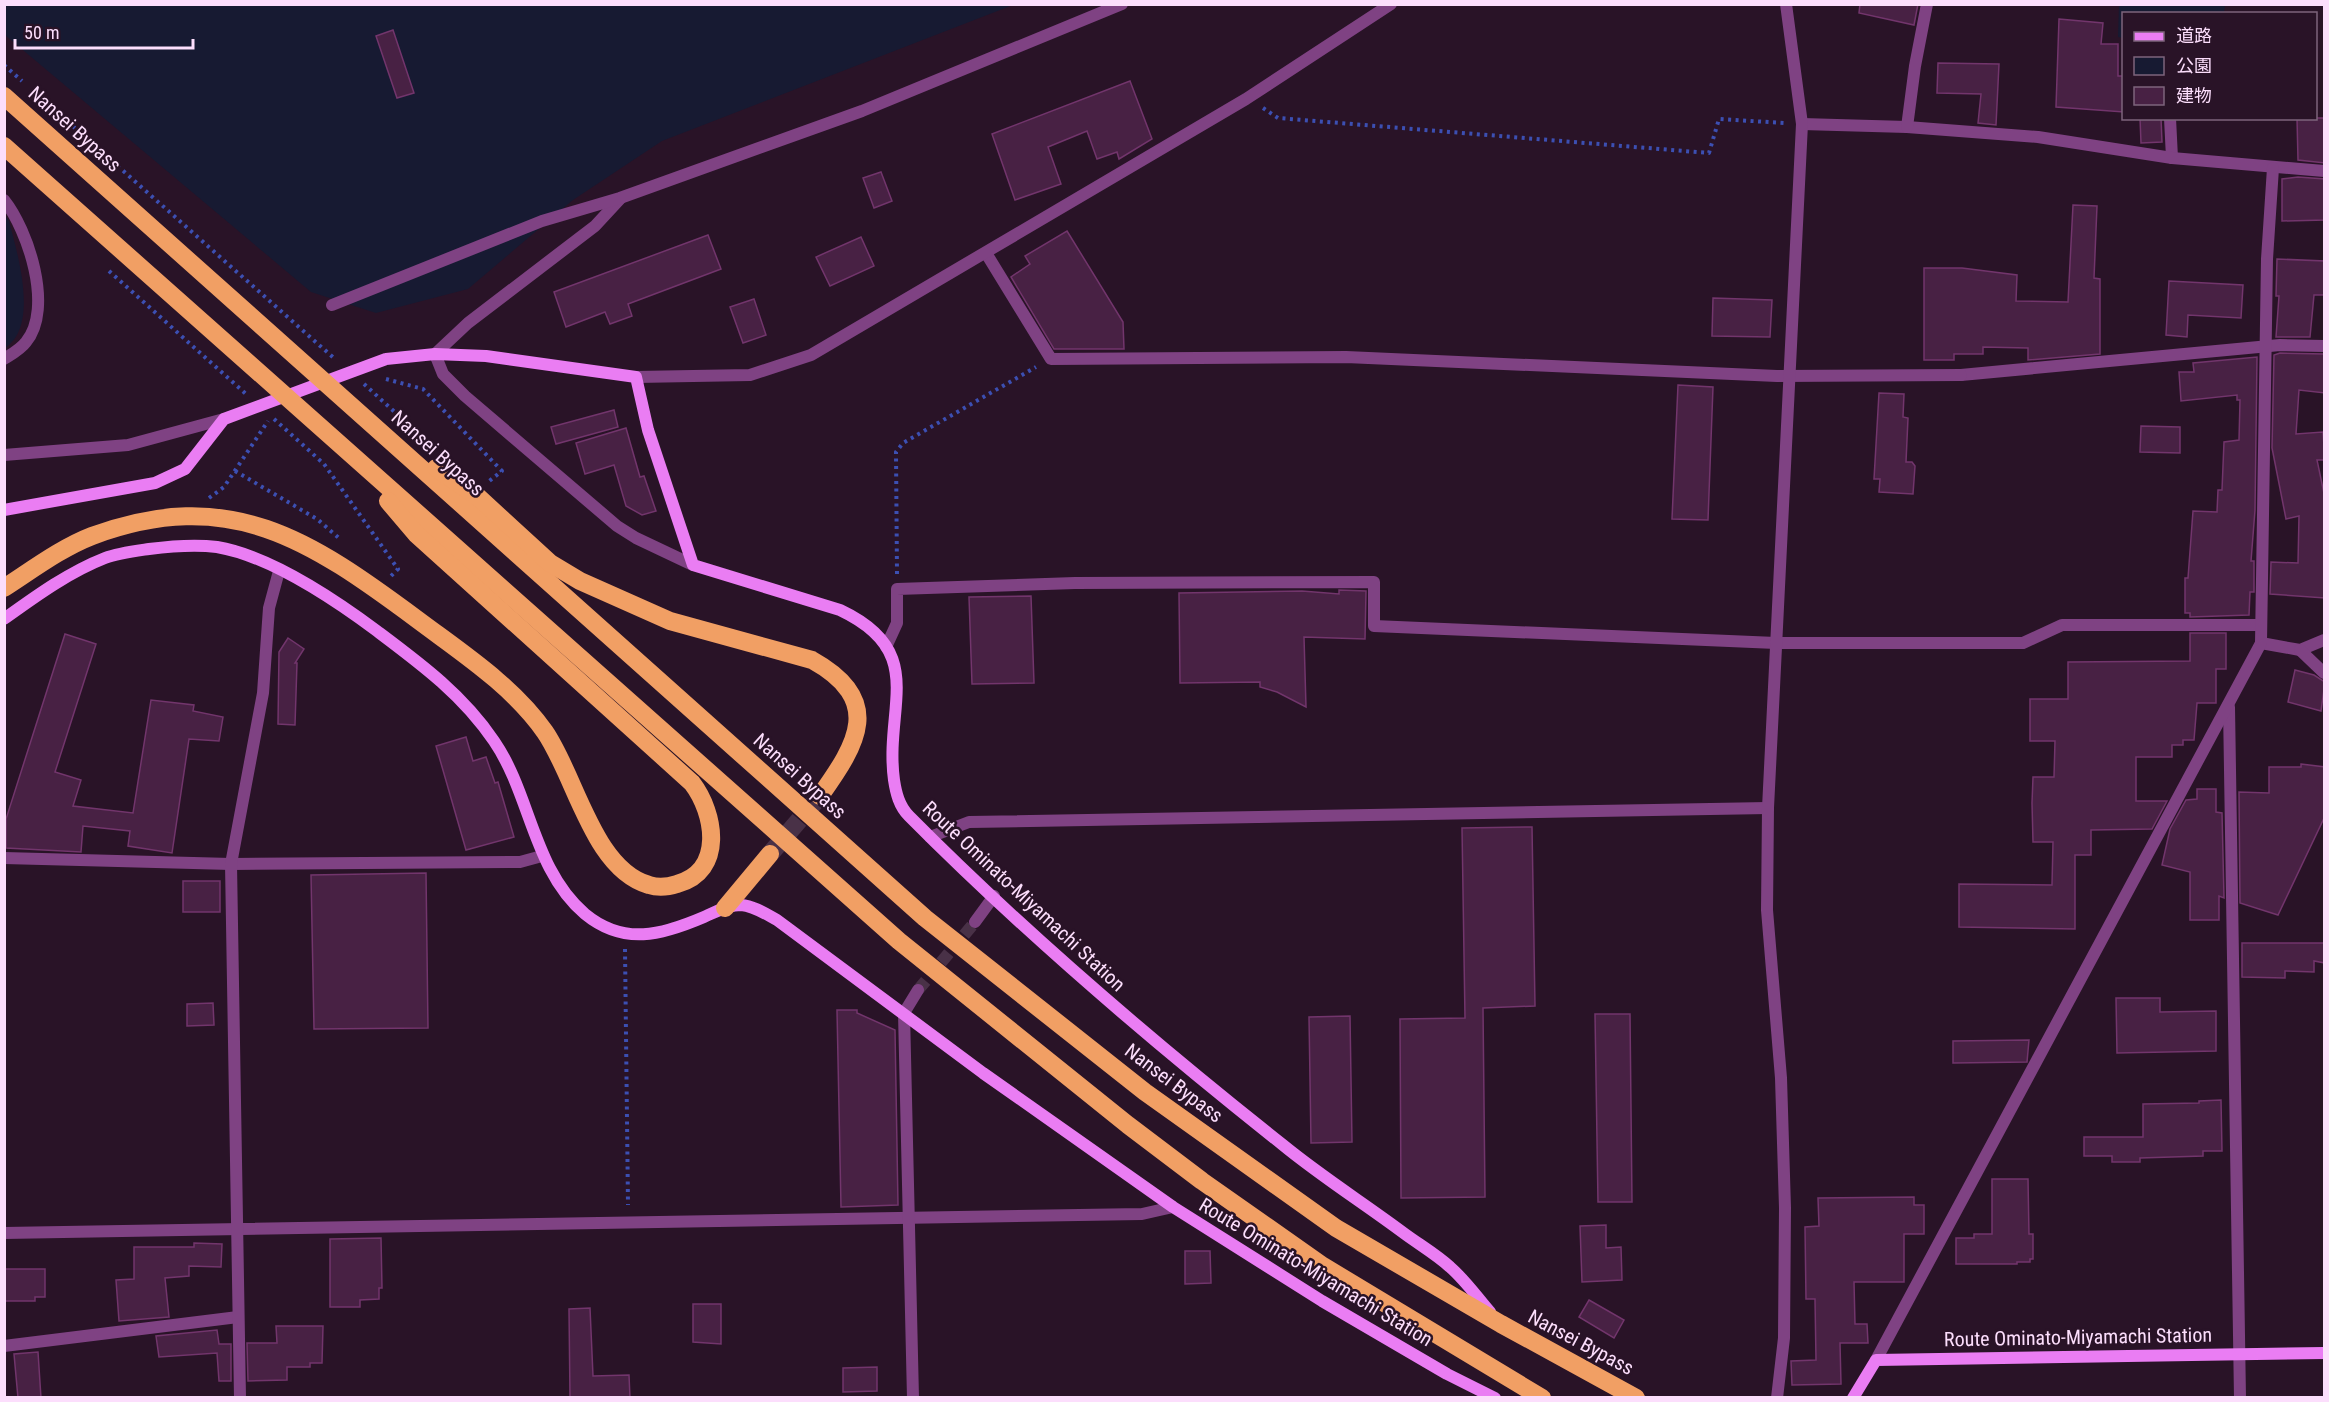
<svg xmlns="http://www.w3.org/2000/svg" width="2329" height="1402" font-family="'Roboto Condensed','Noto Sans JP',sans-serif">
  <rect width="100%" height="100%" fill="#291327"/>
  <g fill="#171a32">
    <polygon points="4,5 1013,5 662,141 573,200 468,289 376,313 311,292 5,35"/>
    <polygon points="2119,5 2225,5 2224,13 2124,14 2123,38 2118,37"/>
    <path d="M4 214 9 221C17 252 40 326 5 348Z"/>
  </g>
  <g fill="#482144" stroke="#72356c" stroke-width="1.5">
    <polygon points="1860,4 1918,4 1914,25 1859,13"/>
    <polygon points="2059,19 2103,23 2101,44 2118,44 2118,76 2124,76 2124,112 2056,107"/>
    <polygon points="393,30 414,93 397,98 376,36"/>
    <polygon points="1938,63 1999,64 1996,125 1978,123 1981,94 1937,93"/>
    <polygon points="1130,81 1152,139 1119,159 1117,152 1097,159 1087,131 1048,147 1061,184 1015,200 992,134"/>
    <polygon points="2140,118 2161,118 2162,142 2141,143"/>
    <polygon points="2297,118 2325,118 2325,163 2298,160"/>
    <polygon points="881,172 892,201 874,208 863,178"/>
    <polygon points="2298,177 2325,179 2325,220 2282,221 2282,179"/>
    <polygon points="2073,205 2097,206 2094,278 2100,279 2100,354 2028,360 2028,348 1983,347 1983,354 1954,354 1954,360 1924,360 1924,268 1962,268 2017,275 2016,301 2068,302"/>
    <polygon points="1067,231 1123,322 1124,349 1054,349 1011,277 1030,264 1025,256"/>
    <polygon points="708,235 721,269 628,304 632,316 610,324 605,312 566,327 554,292"/>
    <polygon points="861,237 874,266 830,286 816,257"/>
    <polygon points="2277,259 2325,261 2325,295 2314,295 2310,337 2276,337 2279,296 2276,296"/>
    <polygon points="2169,281 2243,285 2241,318 2188,315 2187,337 2166,335"/>
    <polygon points="1713,298 1772,300 1770,337 1712,336"/>
    <polygon points="754,299 766,335 743,343 730,307"/>
    <polygon points="2280,353 2325,354 2325,393 2299,390 2296,434 2323,432 2325,460 2317,460 2325,498 2325,598 2270,594 2271,562 2298,563 2299,516 2286,519 2272,448 2274,355"/>
    <polygon points="2257,357 2255,510 2251,561 2254,561 2254,592 2250,592 2249,615 2190,617 2190,613 2185,613 2185,578 2188,578 2193,511 2217,512 2218,490 2222,490 2224,442 2239,440 2240,400 2237,400 2237,395 2181,401 2179,372 2194,372 2193,363"/>
    <polygon points="1678,385 1713,387 1708,520 1672,519"/>
    <polygon points="1879,393 1904,394 1903,417 1908,418 1906,462 1912,462 1915,466 1913,494 1879,492 1880,479 1874,479"/>
    <polygon points="614,410 618,427 556,444 551,427"/>
    <polygon points="2141,426 2180,427 2180,453 2140,452"/>
    <polygon points="626,428 640,477 644,476 656,511 642,515 626,506 614,465 585,474 576,443"/>
    <polygon points="1339,590 1366,591 1365,639 1304,637 1306,707 1277,692 1260,687 1260,682 1180,683 1179,593 1302,591 1339,594"/>
    <polygon points="1031,596 1034,683 972,684 969,597"/>
    <polygon points="2190,633 2226,633 2226,669 2216,669 2216,703 2197,703 2194,740 2183,740 2183,745 2172,745 2172,757 2136,757 2136,801 2167,801 2152,829 2091,830 2091,855 2075,855 2075,929 1959,927 1959,884 2052,885 2053,842 2033,842 2032,803 2033,777 2054,777 2055,741 2030,741 2030,699 2068,699 2068,662 2190,661"/>
    <polygon points="65,634 96,644 55,772 81,780 73,806 133,813 151,700 194,705 193,711 223,717 219,741 189,739 172,853 128,846 130,831 83,826 81,852 6,848 6,819"/>
    <polygon points="288,638 304,649 295,663 297,663 295,725 278,724 279,652"/>
    <polygon points="2295,670 2314,675 2325,682 2321,711 2288,702"/>
    <polygon points="466,737 473,761 486,757 495,783 498,782 514,837 466,850 436,746"/>
    <polygon points="2301,764 2325,767 2325,816 2278,915 2240,903 2239,792 2269,793 2269,767 2301,767"/>
    <polygon points="2197,789 2216,789 2216,812 2222,813 2224,898 2219,896 2219,920 2190,920 2190,872 2162,865 2170,829 2186,800 2197,799"/>
    <polygon points="1532,827 1535,1006 1483,1008 1485,1197 1401,1198 1400,1019 1465,1018 1462,828"/>
    <polygon points="426,873 428,1028 314,1029 311,875"/>
    <rect x="183" y="881" width="37" height="31"/>
    <polygon points="2242,943 2325,943 2325,963 2314,961 2314,972 2285,971 2285,978 2242,977"/>
    <polygon points="2116,998 2160,998 2160,1012 2216,1011 2216,1051 2117,1053"/>
    <polygon points="213,1003 214,1025 187,1026 187,1004"/>
    <polygon points="837,1010 857,1010 857,1013 895,1030 898,1205 841,1207"/>
    <polygon points="1595,1014 1630,1014 1632,1202 1598,1202"/>
    <polygon points="1350,1016 1352,1142 1311,1143 1309,1017"/>
    <polygon points="2029,1040 2027,1062 1953,1063 1953,1041"/>
    <polygon points="2221,1100 2222,1151 2203,1151 2203,1156 2140,1158 2140,1162 2112,1162 2112,1156 2084,1156 2084,1137 2143,1137 2143,1104 2199,1103 2199,1101"/>
    <polygon points="1992,1179 2028,1179 2029,1234 2033,1234 2033,1259 2030,1259 2030,1262 2017,1262 2017,1264 1956,1264 1956,1238 1974,1238 1974,1234 1992,1234"/>
    <polygon points="1914,1197 1914,1205 1924,1205 1924,1234 1904,1234 1904,1282 1854,1282 1855,1324 1867,1324 1868,1343 1840,1343 1841,1384 1792,1385 1791,1361 1816,1360 1815,1299 1806,1299 1805,1227 1819,1226 1818,1198"/>
    <polygon points="1606,1225 1606,1248 1621,1247 1622,1280 1582,1282 1580,1226"/>
    <polygon points="381,1238 382,1288 379,1288 379,1299 360,1300 360,1307 330,1307 330,1239"/>
    <polygon points="194,1243 222,1244 221,1267 189,1266 189,1276 165,1278 169,1317 119,1321 116,1280 134,1279 134,1247 194,1247"/>
    <polygon points="1185,1251 1210,1251 1211,1283 1185,1284"/>
    <polygon points="4,1269 45,1269 45,1297 35,1297 35,1301 4,1301"/>
    <polygon points="1589,1300 1624,1320 1614,1338 1579,1317"/>
    <polygon points="693,1304 721,1304 721,1344 693,1342"/>
    <polygon points="590,1308 593,1376 629,1375 630,1398 570,1398 569,1309"/>
    <polygon points="276,1326 323,1326 322,1363 310,1363 310,1367 287,1367 287,1380 248,1381 247,1343 277,1343"/>
    <polygon points="217,1330 219,1344 231,1344 231,1381 219,1381 217,1353 159,1357 156,1336"/>
    <polygon points="38,1352 41,1398 18,1398 14,1354"/>
    <polygon points="877,1367 877,1391 843,1392 843,1368"/>
  </g>
  <g fill="none" stroke-linecap="round" stroke-linejoin="round">
    <polyline stroke="#493147" stroke-width="12" stroke-dasharray="12 6" stroke-linecap="butt" points="918,990 975,922"/>
    <polyline stroke="#493147" stroke-width="18" stroke-dasharray="18 9" stroke-linecap="butt" points="770,854 820,796"/>
    <g stroke="#3c4fb2" stroke-width="4" stroke-dasharray="3 4.5" stroke-linecap="butt">
      <polyline points="4,65 22,81"/>
      <polyline points="39,96 336,360"/>
      <polyline points="1263,108 1278,118 1709,153 1719,119 1784,123"/>
      <polyline points="109,271 246,394"/>
      <polyline points="386,379 423,389 502,471 488,482"/>
      <polyline points="364,384 434,448"/>
      <polyline points="274,419 324,464 398,569 391,576"/>
      <polyline points="235,471 317,519 340,539"/>
      <polyline points="209,498 224,487 268,421"/>
      <polyline points="897,574 896,452 903,443 1036,367"/>
      <polyline points="625,949 628,1205"/>
    </g>
    <g stroke="#7f4283" stroke-width="12">
      <path d="M4 200C28 230 54 308 26 342 21 349 12 354 4 359"/>
      <polyline points="1961,375 2280,345 2324,346"/>
    </g>
    <g stroke="#7f4283" stroke-width="12">
      <polyline points="2170,118 2172,158"/>
      <polyline points="1802,124 1907,127 2038,137 2172,158 2324,171"/>
      <polyline points="1907,127 1915,66 1927,4"/>
      <polyline points="620,199 595,226 468,323 435,354 443,374 465,396 617,526 636,538 693,565"/>
      <polyline points="986,253 1051,359 1346,357 1777,376 1961,375"/>
      <polyline points="332,305 542,221 620,198 862,111 1122,4"/>
      <polyline points="636,377 750,375 811,355 1246,99 1391,4"/>
      <polyline points="4,455 128,445 224,419"/>
      <polyline points="2261,643 2300,650 2324,640"/>
      <polyline points="886,647 897,623 897,589 1075,583 1374,582 1374,626 1776,643 2023,643 2062,625 2260,625"/>
      <polyline points="2300,650 2324,673"/>
      <polyline points="2229,707 2240,1398"/>
      <polyline points="930,837 969,822 1768,808"/>
      <polyline points="4,858 231,864 520,862 542,856"/>
      <polyline points="975,922 994,896"/>
      <polyline points="4,1233 1142,1214 1173,1207"/>
      <polyline points="4,1346 238,1317"/>
      <polyline points="1876,1360 2261,643 2267,259 2273,168"/>
      <polyline points="240,1398 231,864 263,693 269,608 279,571"/>
      <polyline points="913,1398 904,1013 918,990"/>
      <polyline points="1777,1398 1784,1338 1785,1208 1781,1078 1767,910 1768,808 1802,124 1786,4"/>
    </g>
    <g stroke="#ea7df3" stroke-width="12">
      <path d="M4 510 155 483 185 469 224 419 386 359 435 354 486 356 636 377 648 430 693 565 840 610C929 652 884 706 894 780 896 793 899 806 909 816 1026 934 1153 1042 1283 1145 1322 1177 1365 1204 1405 1234 1420 1245 1437 1255 1450 1267 1465 1280 1477 1297 1490 1312"/>
      <path d="M4 619C36 596 69 572 105 558 118 553 135 551 149 549 172 546 194 544 217 547 271 556 334 599 377 631 421 664 463 695 494 741 531 795 533 870 585 914 624 946 662 935 704 917 715 912 728 905 741 905 754 906 766 914 777 920L983 1073 1173 1207 1322 1301 1447 1374 1495 1398"/>
      <polyline points="1853,1398 1876,1360 2324,1353"/>
    </g>
    <g stroke="#f19f64" stroke-width="18">
      <polyline points="4,96 925,918 1145,1092 1336,1228 1501,1324 1636,1398"/>
      <polyline points="4,146 899,941 1128,1125 1202,1181 1323,1266 1542,1398"/>
      <path d="M436 468 477 496 550 563 580 581 670 621 812 660C884 700 858 743 820 796"/>
      <path d="M4 588C32 570 61 548 92 536 230 485 310 540 418 620 462 653 513 686 545 732 576 777 593 869 649 885 658 888 668 887 677 884 725 871 715 813 692 783L416 534 388 501"/>
      <polyline points="725,908 770,854"/>
    </g>
  </g>
  <g text-anchor="middle" dominant-baseline="central" stroke-width="5" stroke-linejoin="round" paint-order="stroke">
    <g font-size="20" fill="#fcdefc" stroke="#291327">
      <text transform="translate(75 129) rotate(42)">Nansei Bypass</text>
      <text transform="translate(438 453) rotate(42)">Nansei Bypass</text>
      <text transform="translate(800 776) rotate(42)">Nansei Bypass</text>
      <text transform="translate(1024 896) rotate(43)">Route Ominato-Miyamachi Station</text>
      <text transform="translate(1174 1083) rotate(37)">Nansei Bypass</text>
      <text transform="translate(1316 1272) rotate(31)">Route Ominato-Miyamachi Station</text>
      <text transform="translate(2078 1337) rotate(-1)">Route Ominato-Miyamachi Station</text>
      <text transform="translate(1581 1342) rotate(28)">Nansei Bypass</text>
    </g>
  </g>
  <rect width="2329" height="1402" fill="none" stroke="#fcdefc" stroke-width="12"/>
  <rect x="2122" y="12" width="195" height="108" fill="#291327" stroke="#7d647c" stroke-width="1.5"/>
  <rect x="2134" y="32" width="30" height="9" fill="#ea7df3" stroke="#7d647c" stroke-width="1.5"/>
  <text x="2176" y="42" font-size="18" fill="#fcdefc">道路</text>
  <rect x="2134" y="57" width="30" height="18" fill="#171a32" stroke="#7d647c" stroke-width="1.5"/>
  <text x="2176" y="72" font-size="18" fill="#fcdefc">公園</text>
  <rect x="2134" y="87" width="30" height="18" fill="#482144" stroke="#7d647c" stroke-width="1.5"/>
  <text x="2176" y="102" font-size="18" fill="#fcdefc">建物</text>
  <path d="M15 39v9h178v-9" fill="none" stroke="#fcdefc" stroke-width="3"/>
  <text x="24" y="39" font-size="18" fill="#fcdefc" stroke="#291327" stroke-width="4.5" paint-order="stroke">50 m</text>
</svg>
